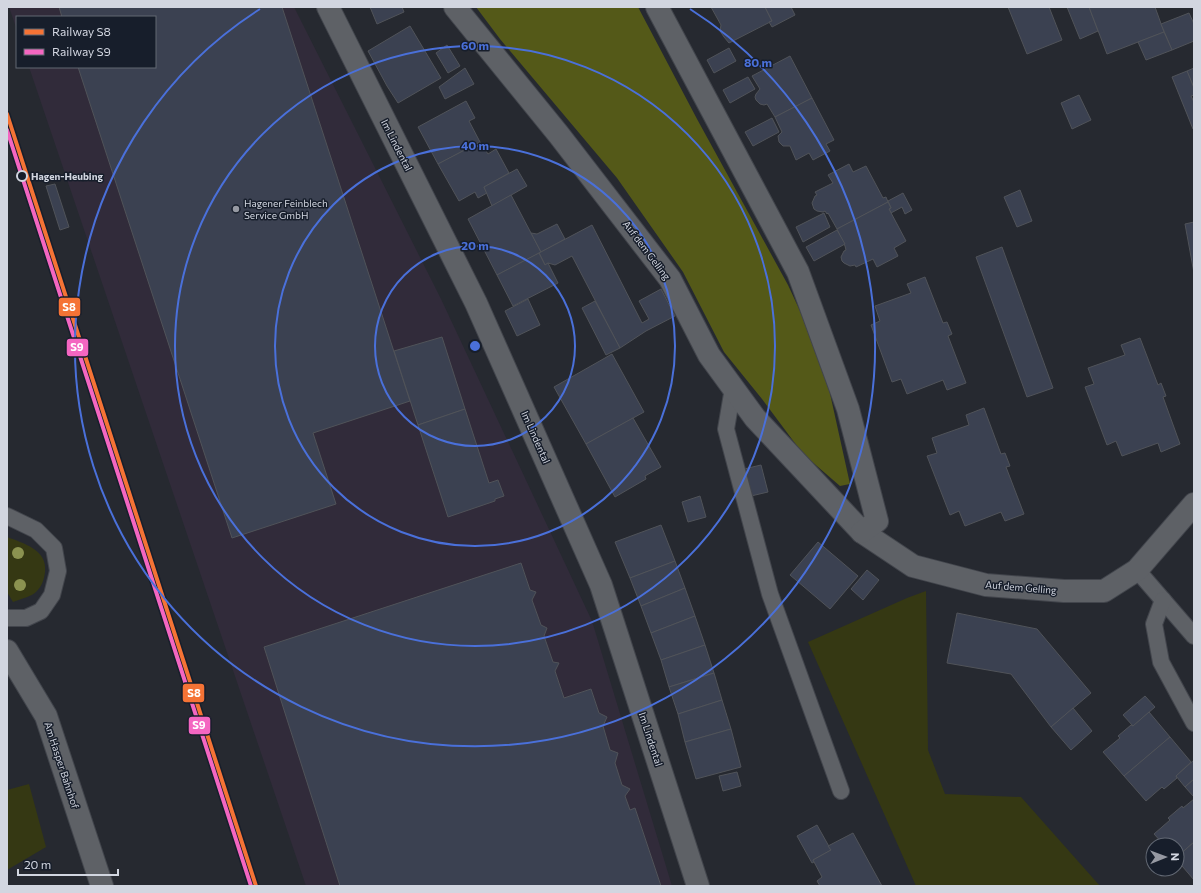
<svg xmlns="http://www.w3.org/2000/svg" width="1201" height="893" font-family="Commissioner,sans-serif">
  <rect width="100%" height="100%" fill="#262930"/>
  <polygon fill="#312b3a" points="9,7 294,7 441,299 592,621 672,886 306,886 29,67 155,67 155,17 17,17 17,30"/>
  <g fill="#353813">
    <path d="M7 537C23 543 48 550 45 572 44 580 42 586 36 592 31 597 20 599 13 602L7 592Z"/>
    <polygon points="926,591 928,750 945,794 1021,797 1100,886 916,886 808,642 907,598"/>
    <polygon points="29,784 46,847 7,870 7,790"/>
  </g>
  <polygon fill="#545918" points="476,7 638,7 697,119 788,285 813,339 829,389 850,484 840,486 803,454 762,399 724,352 683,272 617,178 500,39"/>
  <g fill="#3b4151" stroke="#505359">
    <polygon points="59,7 282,7 410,401 313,433 336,504 232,538 78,67 155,67 155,17 62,17"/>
    <polygon points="370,7 402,7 404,12 377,24"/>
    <polygon points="711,7 765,7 772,21 729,43 724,37 720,31 721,25"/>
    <polygon points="765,7 791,7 795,15 772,27 769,22 772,21"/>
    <polygon points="1008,7 1049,7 1062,40 1027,54"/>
    <polygon points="1067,7 1089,7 1098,31 1080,39"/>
    <polygon points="1089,7 1155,7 1164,32 1107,54"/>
    <polygon points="1189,13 1194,24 1194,41 1172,50 1161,24"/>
    <polygon points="410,26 441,78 398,103 387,86 368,51"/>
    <polygon points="1164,32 1172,50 1146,60 1138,42"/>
    <polygon points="447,45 460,66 448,73 436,53"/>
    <polygon points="729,48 736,61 714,73 707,60"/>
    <polygon points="790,56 812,98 775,117 767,104 764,105 760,104 756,100 755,97 756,94 760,89 752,76"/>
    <polygon points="465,68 474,84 445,99 439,87"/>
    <polygon points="1194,68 1194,88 1187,71"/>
    <polygon points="1187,71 1194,88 1194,95 1191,96 1194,102 1194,128 1193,129 1172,77"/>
    <polygon points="748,77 755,89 730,103 723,90"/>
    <polygon points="1079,95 1091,120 1072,129 1061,103"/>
    <polygon points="812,98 834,140 826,144 830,151 813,160 809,153 796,160 790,146 783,146 779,142 778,136 782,132 775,117"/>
    <polygon points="466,101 475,118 469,121 480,142 438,164 418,127"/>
    <polygon points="772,118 779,132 753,146 745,132"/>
    <polygon points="480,142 488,154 496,149 509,173 484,187 487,193 478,198 475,192 459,201 438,164"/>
    <polygon points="849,164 853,172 866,166 883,198 886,197 888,202 837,229 828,213 827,214 825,211 823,212 817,211 814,209 812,203 815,196 817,195 815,192 833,183 828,175"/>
    <polygon points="517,169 527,186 492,206 484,187"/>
    <polygon points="55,184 69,227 60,230 46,186"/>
    <polygon points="1020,190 1032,221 1017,227 1004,197"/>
    <polygon points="903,193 912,210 905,214 902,207 891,213 889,209 891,208 888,201"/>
    <polygon points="511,195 541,252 497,275 468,219"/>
    <polygon points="888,202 891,208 889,209 906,241 894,248 898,256 877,267 873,259 856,267 855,265 850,266 844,263 842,261 841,257 844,251 846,250 845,246 837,229"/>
    <polygon points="824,213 830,227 803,242 796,227"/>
    <polygon points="1194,222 1194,273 1185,224"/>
    <polygon points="557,224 565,239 541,252 531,233 537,234"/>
    <polygon points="592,225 642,323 649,319 639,301 661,289 675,316 646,331 620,348 572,256 555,265 548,263 545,265 539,253"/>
    <polygon points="837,230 845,244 814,261 806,247"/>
    <polygon points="1002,247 1053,388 1027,397 976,257"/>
    <polygon points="539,253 545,265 548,263 558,283 513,306 497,275"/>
    <polygon points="925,277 943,323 947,322 952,334 948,336 966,383 947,390 943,380 907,394 901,379 892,382 871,325 880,321 875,306 911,293 907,284"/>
    <polygon points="528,299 540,325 517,336 505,311"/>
    <polygon points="595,301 620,348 606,355 582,308"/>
    <polygon points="442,337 465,409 418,425 394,351"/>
    <polygon points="1140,338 1158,385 1161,383 1166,396 1163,397 1180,444 1161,452 1158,443 1122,456 1116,441 1107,445 1085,387 1094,384 1088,368 1125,355 1121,345"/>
    <polygon points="612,354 644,412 586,444 554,387"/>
    <polygon points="984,408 1001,454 1005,453 1010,466 1006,467 1024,514 1005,521 1001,512 965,526 959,511 950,515 927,456 937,453 932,438 969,425 966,415"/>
    <polygon points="465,409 489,483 498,480 504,496 495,499 495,501 448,517 418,425"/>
    <polygon points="633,418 661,467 645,476 646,479 615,497 586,444"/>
    <polygon points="761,465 768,492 751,496 744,469"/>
    <polygon points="700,496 706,517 688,522 682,502"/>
    <polygon points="661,525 675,561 630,578 615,542"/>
    <polygon points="818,542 858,576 830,609 790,575"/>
    <polygon points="675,561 685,588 641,606 630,578"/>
    <polygon points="521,563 530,590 536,592 532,600 541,625 547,628 544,636 553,662 559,663 555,671 564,698 591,689 599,713 607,717 603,726 610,750 618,753 615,763 622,785 630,789 625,796 630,810 635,808 661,886 340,886 264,647"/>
    <polygon points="867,570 879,580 863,600 851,589"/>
    <polygon points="685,588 695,616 651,633 641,606"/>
    <polygon points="957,613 1037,629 1091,693 1051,727 1011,674 947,663"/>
    <polygon points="695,616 705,645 661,660 651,633"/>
    <polygon points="705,645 714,673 669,687 661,660"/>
    <polygon points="714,673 722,700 678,714 669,687"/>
    <polygon points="1145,696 1155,707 1133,726 1123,715"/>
    <polygon points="722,700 731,729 685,742 678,714"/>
    <polygon points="1073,708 1092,731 1071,750 1051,727"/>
    <polygon points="1149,712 1170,737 1124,776 1103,752 1120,738 1118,736 1131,725 1133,726"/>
    <polygon points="731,729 741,767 696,779 685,742"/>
    <polygon points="1170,737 1191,762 1176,776 1177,778 1164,789 1162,787 1146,801 1124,776"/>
    <polygon points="1194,760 1194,779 1185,787 1176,776"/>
    <polygon points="737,772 741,786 723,791 719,776"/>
    <polygon points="1194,779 1194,797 1185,787"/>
    <polygon points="1194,799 1194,842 1177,857 1177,845 1164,845 1154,834 1170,820 1168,818 1182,806 1183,808"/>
    <polygon points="817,825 831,850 813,860 814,862 812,863 797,836"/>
    <polygon points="853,833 882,886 820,886 817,881 822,877 813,860 831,850 828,846"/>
    <polygon points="1194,842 1194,880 1177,860 1177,857"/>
  </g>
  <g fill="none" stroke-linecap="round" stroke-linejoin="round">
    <g stroke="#42454c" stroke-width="18">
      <g id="service">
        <polyline points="733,388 726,429 770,594 841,791"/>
        <polyline points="7,516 36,530 54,548 58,571 52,595 41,611 26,618 7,618"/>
        <polyline points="1137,570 1194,636"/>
        <polyline points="1163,600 1154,624 1161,662 1194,723"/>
      </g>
    </g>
    <g stroke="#42454c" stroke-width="24">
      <g id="minor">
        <polyline points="328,7 476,303 601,585 698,886"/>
        <polyline points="455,7 559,135 670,279 709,355 755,418 862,532 913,566 986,585 1064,591 1104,591 1137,570 1194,504"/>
        <polyline points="657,7 798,272 848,409 877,521 862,532"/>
        <polyline points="7,651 46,716 102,886"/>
      </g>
    </g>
    <use href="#service" stroke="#5e6166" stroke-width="16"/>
    <use href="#minor" stroke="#5e6166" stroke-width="22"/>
    <g stroke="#171e2b" stroke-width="7">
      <polyline id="rail-1" points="7,114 256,886"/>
    </g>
    <g stroke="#171e2b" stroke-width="7">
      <polyline id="rail-2" points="7,130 251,886"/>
    </g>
    <use href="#rail-1" stroke="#f57335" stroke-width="4"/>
    <use href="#rail-2" stroke="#f466c1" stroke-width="4"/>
  </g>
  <g fill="#8b9250">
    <circle cx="18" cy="553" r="6"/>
    <circle cx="20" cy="585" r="6"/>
  </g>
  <g fill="none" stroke="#4a70da" stroke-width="2">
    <circle cx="475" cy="346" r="100"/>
    <circle cx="475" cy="346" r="200"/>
    <circle cx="475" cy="346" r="300"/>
    <path d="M690 9A400 400 0 1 1 260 9"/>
  </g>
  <circle fill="#171e2b" stroke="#d2d6e0" stroke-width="2" cx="22" cy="176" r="5"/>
  <circle fill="#9699a2" stroke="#171e2b" stroke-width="1.5" cx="236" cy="209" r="4"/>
  <g text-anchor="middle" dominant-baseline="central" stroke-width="3" stroke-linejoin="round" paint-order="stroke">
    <g font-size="10" fill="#d2d6e0" stroke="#171e2b">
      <text transform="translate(397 145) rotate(63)">Im Lindental</text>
      <text transform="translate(647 250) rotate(53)">Auf dem Gelling</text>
      <text transform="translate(536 437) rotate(66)">Im Lindental</text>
      <text transform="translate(1021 587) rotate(5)">Auf dem Gelling</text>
      <text transform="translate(651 739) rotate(72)">Im Lindental</text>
      <text transform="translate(62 765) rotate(72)">Am Hasper Bahnhof</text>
    </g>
    <g font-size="10" font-weight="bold" fill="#d2d6e0" stroke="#171e2b" text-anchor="start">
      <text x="31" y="176">Hagen-Heubing</text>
    </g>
    <g font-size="10" fill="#d2d6e0" stroke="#171e2b" text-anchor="start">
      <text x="244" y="203">Hagener Feinblech<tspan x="244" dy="12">Service GmbH</tspan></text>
    </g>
  </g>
  <circle cx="475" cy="346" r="6" fill="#4a70da" stroke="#171e2b" stroke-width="2"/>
  <g font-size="12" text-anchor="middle" font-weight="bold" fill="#4a70da" stroke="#171e2b" stroke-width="3" stroke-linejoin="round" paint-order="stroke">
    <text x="475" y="50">60 m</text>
    <text x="758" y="67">80 m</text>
    <text x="475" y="150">40 m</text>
    <text x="475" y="250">20 m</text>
  </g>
  <g stroke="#171e2b" stroke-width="1.5">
    <rect x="58" y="297" width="23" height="20" rx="4" fill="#f57335"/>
    <rect x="66" y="338" width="23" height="19" rx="4" fill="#f466c1"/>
    <rect x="182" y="683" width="23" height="20" rx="4" fill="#f57335"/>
    <rect x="188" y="716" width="23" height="19" rx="4" fill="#f466c1"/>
  </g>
  <g font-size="11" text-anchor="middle" font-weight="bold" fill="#fff">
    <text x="69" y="311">S8</text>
    <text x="77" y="351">S9</text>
    <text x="194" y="697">S8</text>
    <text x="199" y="729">S9</text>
  </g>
  <rect width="1201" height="893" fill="none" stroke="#d2d6e0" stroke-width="16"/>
  <rect x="16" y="16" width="140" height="52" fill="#171e2b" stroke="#626873"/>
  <rect x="24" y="29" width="20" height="6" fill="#f57335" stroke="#626873"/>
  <text x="52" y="36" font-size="12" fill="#d2d6e0">Railway S8</text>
  <rect x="24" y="49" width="20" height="6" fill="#f466c1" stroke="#626873"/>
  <text x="52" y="56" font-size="12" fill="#d2d6e0">Railway S9</text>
  <g transform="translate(1165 857) rotate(89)"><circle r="19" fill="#171e2b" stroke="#626873"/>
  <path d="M0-3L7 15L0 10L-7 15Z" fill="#9699a2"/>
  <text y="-6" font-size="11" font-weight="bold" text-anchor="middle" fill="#d2d6e0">N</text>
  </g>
  <path d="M18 869v6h100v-6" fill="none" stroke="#d2d6e0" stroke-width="2"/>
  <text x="24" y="869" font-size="12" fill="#d2d6e0" stroke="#171e2b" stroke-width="3" paint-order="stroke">20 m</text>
</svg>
